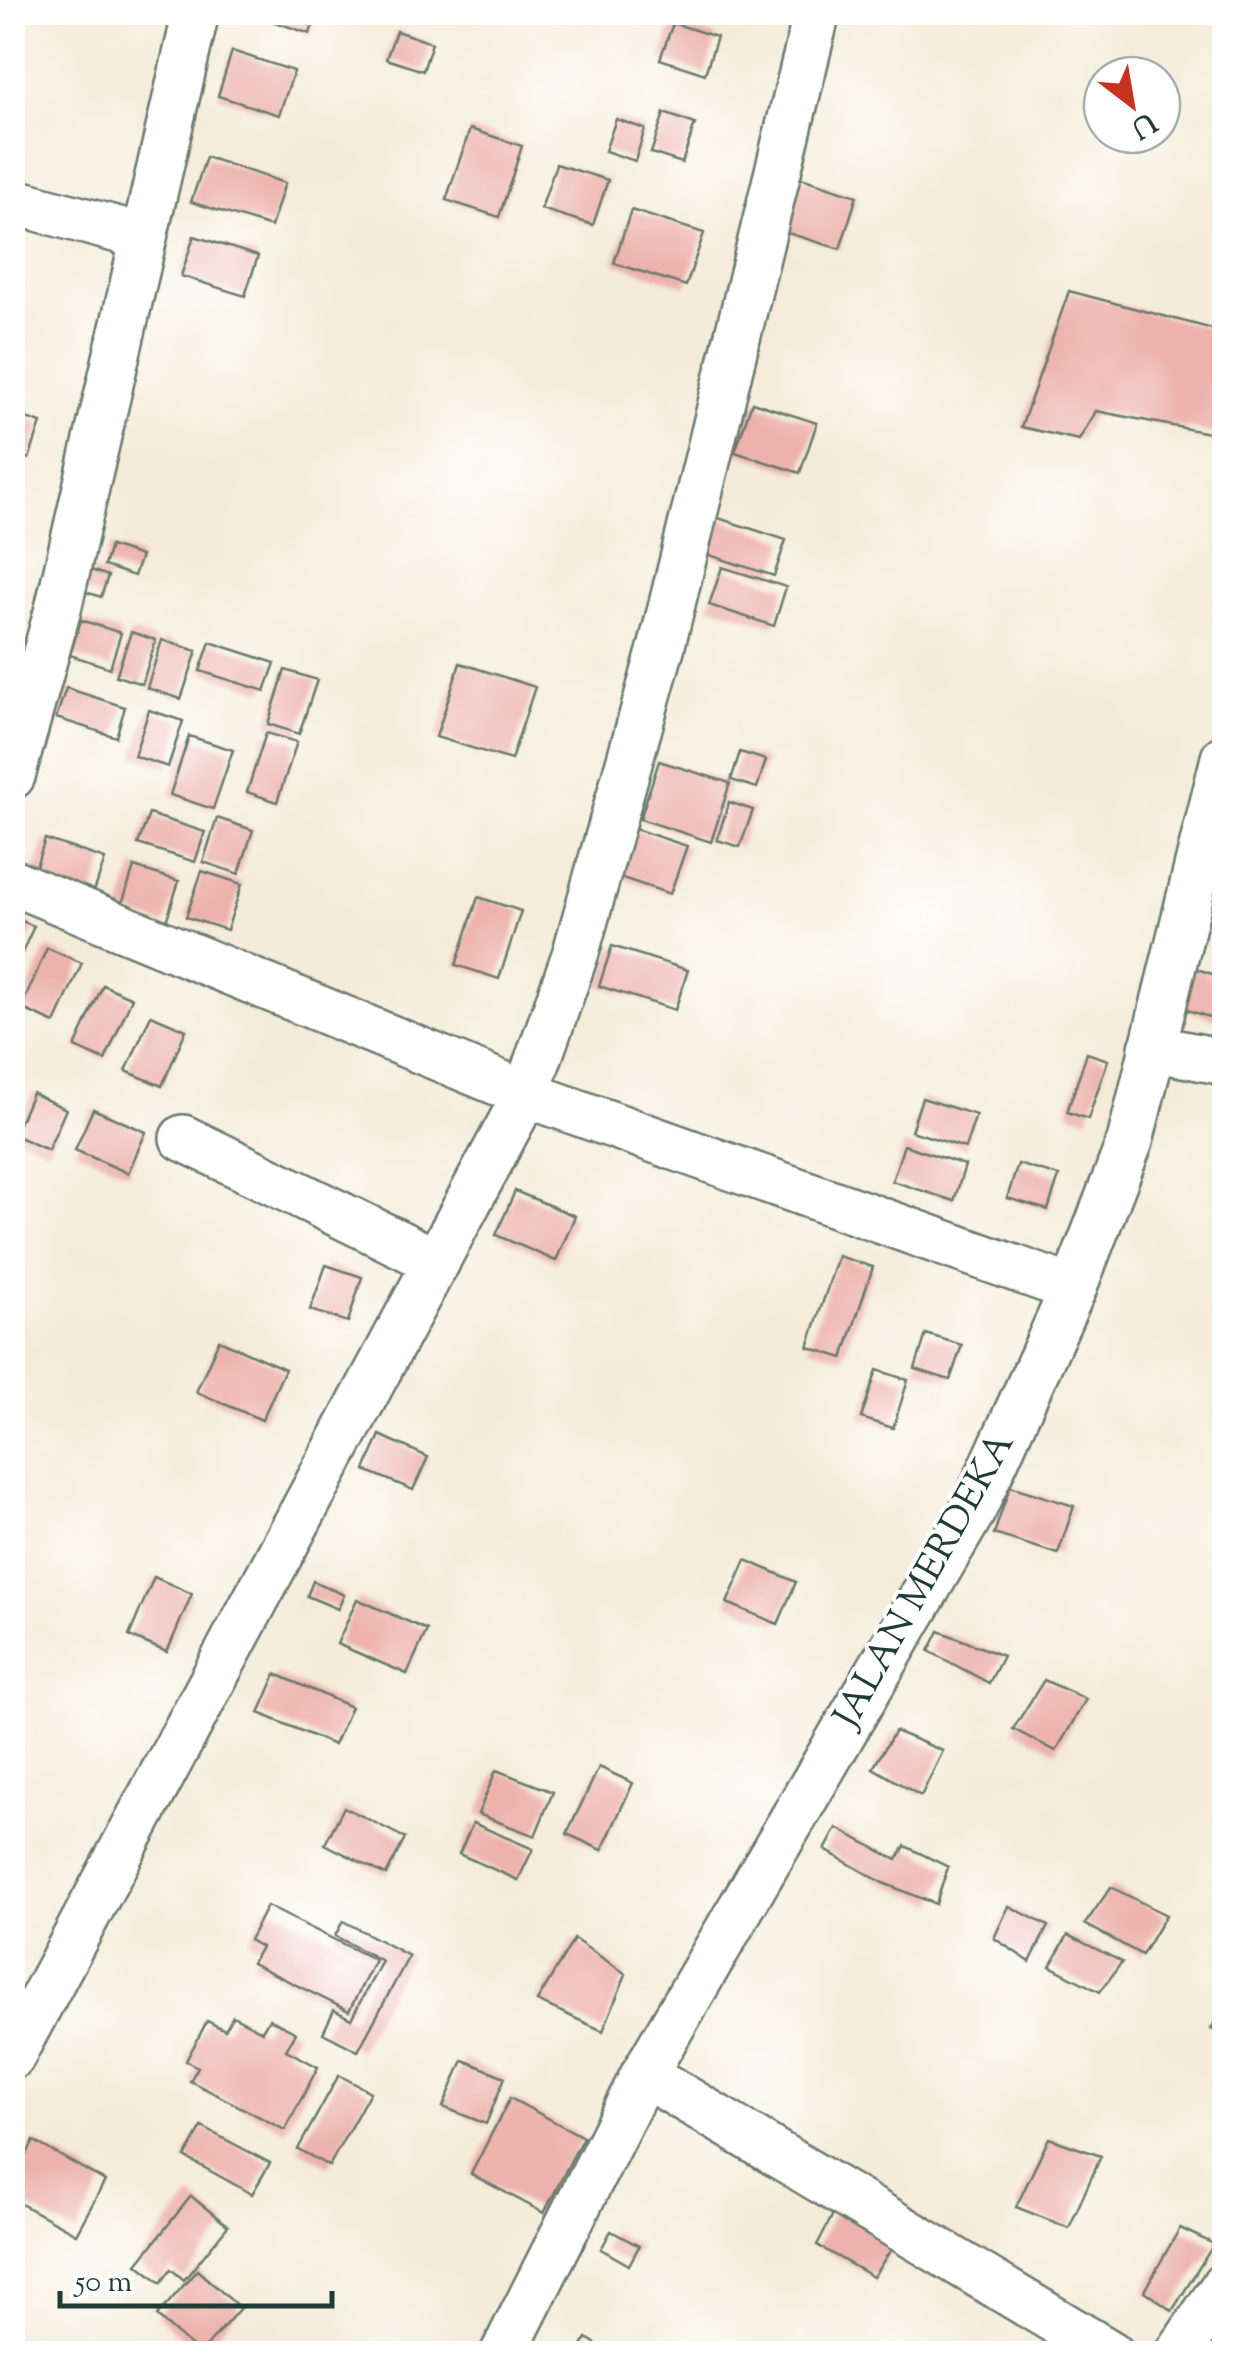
<svg xmlns="http://www.w3.org/2000/svg" width="1237" height="2366" font-family="'Sorts Mill Goudy',serif">
  <rect width="100%" height="100%" fill="#fff"/>
  <filter id="ink" filterUnits="userSpaceOnUse"><feTurbulence type="fractalNoise" baseFrequency=".01" numOctaves="2"/><feDisplacementMap in="SourceGraphic" scale="20" xChannelSelector="R" yChannelSelector="G"/><feConvolveMatrix kernelMatrix="1 2 1 2 8 2 1 2 1" color-interpolation-filters="sRGB"/></filter>
  <filter id="wash" filterUnits="userSpaceOnUse"><feTurbulence type="fractalNoise" baseFrequency=".0048" numOctaves="4" result="noise"/><feDisplacementMap in="SourceGraphic" scale="40" xChannelSelector="R" yChannelSelector="G"/><feGaussianBlur stdDeviation="2.25" result="paint"/><feColorMatrix in="noise" values="0 0 0 0 0 0 0 0 0 0 0 0 0 0 0 0 0 1.4 0 .05"/><feComposite in="paint" operator="in"/></filter>
  <g filter="url(#wash)">
    <rect width="100%" height="100%" fill="#f4ecd8"/>
    <g id="blocks">
      <g fill="#edb2ac">
        <polygon points="246,12 317,12 310,34"/>
        <polygon points="673,23 717,37 705,74 660,59"/>
        <polygon points="396,31 432,43 423,71 386,59"/>
        <polygon points="232,51 294,71 279,115 218,96"/>
        <polygon points="664,113 695,124 682,163 651,153"/>
        <polygon points="616,119 645,129 635,161 605,151"/>
        <polygon points="470,129 522,146 499,217 446,200"/>
        <polygon points="206,157 285,183 271,227 191,202"/>
        <polygon points="556,164 608,180 593,225 541,209"/>
        <polygon points="801,178 857,196 840,249 784,232"/>
        <polygon points="631,210 704,233 686,286 614,263"/>
        <polygon points="194,236 258,256 245,296 181,276"/>
        <polygon points="1069,291 1224,332 1224,436 1096,411 1079,440 1021,427"/>
        <polygon points="752,402 817,423 800,473 735,452"/>
        <polygon points="12,413 41,423 29,459 12,454"/>
        <polygon points="712,516 786,540 774,576 700,552"/>
        <polygon points="110,546 141,556 134,576 104,566"/>
        <polygon points="77,565 108,576 101,597 70,587"/>
        <polygon points="722,567 786,587 774,626 709,605"/>
        <polygon points="81,620 121,633 110,668 70,655"/>
        <polygon points="131,632 156,640 142,684 116,676"/>
        <polygon points="162,640 197,651 181,699 147,688"/>
        <polygon points="210,642 275,663 265,691 200,671"/>
        <polygon points="460,663 535,687 511,760 436,737"/>
        <polygon points="285,670 317,680 299,734 268,724"/>
        <polygon points="66,688 125,707 116,737 56,718"/>
        <polygon points="149,710 183,721 168,767 134,756"/>
        <polygon points="266,733 297,742 277,802 247,792"/>
        <polygon points="189,736 233,750 213,809 170,795"/>
        <polygon points="740,752 766,760 757,788 731,780"/>
        <polygon points="659,761 730,783 711,842 640,819"/>
        <polygon points="729,802 753,810 740,847 717,840"/>
        <polygon points="149,814 205,832 195,862 138,844"/>
        <polygon points="217,818 253,830 239,874 203,862"/>
        <polygon points="623,825 687,846 670,894 607,873"/>
        <polygon points="45,839 105,859 90,904 30,884"/>
        <polygon points="134,867 179,881 165,925 120,910"/>
        <polygon points="202,871 242,884 227,930 186,917"/>
        <polygon points="478,897 521,911 499,979 456,965"/>
        <polygon points="12,917 34,926 17,964 12,962"/>
        <polygon points="612,946 688,970 675,1010 599,986"/>
        <polygon points="47,948 82,963 55,1023 21,1008"/>
        <polygon points="1188,966 1224,978 1224,1022 1175,1006"/>
        <polygon points="103,985 132,998 105,1060 75,1047"/>
        <polygon points="151,1015 186,1030 162,1086 126,1071"/>
        <polygon points="1087,1053 1108,1060 1088,1119 1067,1112"/>
        <polygon points="32,1093 66,1109 48,1150 14,1135"/>
        <polygon points="922,1098 976,1115 965,1148 911,1131"/>
        <polygon points="93,1109 146,1132 128,1173 75,1150"/>
        <polygon points="904,1145 965,1165 954,1201 892,1181"/>
        <polygon points="1018,1164 1059,1176 1048,1210 1007,1198"/>
        <polygon points="515,1191 575,1216 556,1261 496,1235"/>
        <polygon points="838,1256 873,1267 843,1358 808,1347"/>
        <polygon points="326,1265 362,1277 348,1322 310,1310"/>
        <polygon points="926,1334 962,1345 950,1380 915,1369"/>
        <polygon points="219,1340 285,1369 262,1420 196,1392"/>
        <polygon points="877,1370 908,1380 893,1428 861,1418"/>
        <polygon points="380,1435 428,1457 413,1490 365,1470"/>
        <polygon points="1010,1486 1074,1506 1058,1554 994,1534"/>
        <polygon points="746,1560 796,1582 778,1624 727,1603"/>
        <polygon points="154,1577 192,1594 167,1652 129,1636"/>
        <polygon points="313,1581 344,1595 338,1609 307,1596"/>
        <polygon points="357,1599 427,1630 407,1674 337,1644"/>
        <polygon points="939,1631 1003,1656 989,1683 929,1651"/>
        <polygon points="276,1674 351,1707 334,1745 259,1713"/>
        <polygon points="1044,1680 1086,1699 1056,1751 1013,1729"/>
        <polygon points="895,1731 943,1751 921,1796 873,1768"/>
        <polygon points="599,1767 633,1783 602,1850 567,1834"/>
        <polygon points="496,1770 553,1792 535,1836 478,1814"/>
        <polygon points="344,1807 405,1838 386,1875 325,1844"/>
        <polygon points="473,1823 533,1849 518,1880 459,1854"/>
        <polygon points="837,1828 897,1860 905,1846 948,1867 936,1904 883,1883 825,1850"/>
        <polygon points="1111,1887 1166,1915 1142,1955 1085,1924"/>
        <polygon points="267,1906 375,1960 349,2011 252,1963 261,1947 249,1940"/>
        <polygon points="1009,1906 1048,1926 1030,1962 994,1938"/>
        <polygon points="343,1921 409,1956 358,2051 323,2033 334,2010 351,2019 382,1961 335,1936"/>
        <polygon points="1068,1935 1122,1962 1100,1992 1050,1966"/>
        <polygon points="574,1939 626,1974 603,2031 537,2001"/>
        <polygon points="1224,2007 1224,2036 1211,2029"/>
        <polygon points="233,2016 262,2031 269,2019 296,2033 286,2050 318,2067 285,2130 190,2081 198,2067 186,2061 207,2021 225,2030"/>
        <polygon points="463,2060 505,2077 486,2124 443,2107"/>
        <polygon points="339,2075 370,2092 329,2166 298,2149"/>
        <polygon points="510,2098 583,2137 544,2213 471,2174"/>
        <polygon points="202,2127 270,2163 252,2194 185,2157"/>
        <polygon points="1049,2138 1101,2156 1069,2228 1016,2207"/>
        <polygon points="34,2141 105,2181 76,2234 12,2199 12,2180"/>
        <polygon points="191,2196 228,2226 184,2280 171,2269 161,2283 137,2264"/>
        <polygon points="838,2205 896,2242 873,2277 817,2245"/>
        <polygon points="1180,2228 1214,2244 1172,2311 1144,2291"/>
        <polygon points="611,2231 639,2246 629,2265 601,2249"/>
        <polygon points="197,2270 240,2308 200,2354 157,2316"/>
        <polygon points="1224,2316 1224,2354 1197,2354"/>
        <polygon points="587,2338 611,2354 577,2354"/>
      </g>
    </g>
  </g>
  <g filter="url(#ink)">
    <use href="#blocks" fill-opacity="0" stroke="#6a7a6d" stroke-width="2.5"/>
    <g fill="none" stroke-linecap="round" stroke-linejoin="round">
      <g stroke="#6a7a6d" stroke-width="50">
        <g id="minor">
          <polyline points="12,201 144,237"/>
          <polyline points="12,776 58,609 196,12"/>
          <polyline points="12,882 526,1094 1073,1289"/>
          <polyline points="1152,1048 1224,1062"/>
          <polyline points="183,1138 437,1262"/>
          <polyline points="12,2056 526,1094 576,952 662,645 817,12"/>
          <polyline points="644,2074 1111,2354"/>
          <polyline points="503,2354 644,2074 973,1510 1073,1289 1130,1141 1224,758"/>
          <polyline points="1178,2354 1224,2286"/>
        </g>
      </g>
      <use href="#minor" stroke="#fff" stroke-width="45"/>
    </g>
  </g>
  <g text-anchor="middle" dominant-baseline="central" stroke-width="8" stroke-linejoin="round" paint-order="stroke">
    <g font-size="38" fill="#1f3d34" stroke="#fff">
      <text transform="translate(926 1581) rotate(-61)">JALAN MERDEKA</text>
    </g>
  </g>
  <rect width="1237" height="2366" fill="none" stroke="#fff" stroke-width="50"/>
  <g transform="translate(1132 105) rotate(149)"><circle r="48" fill="#ffffff" stroke="#a5b1ae" stroke-width="2.5"/>
  <path d="M0-8L18 38L0 25L-18 38Z" fill="#c8321e"/>
  <text y="-15" font-size="28" font-weight="bold" text-anchor="middle" fill="#1f3d34">U</text>
  </g>
  <path d="M60 2291v15h272v-15" fill="none" stroke="#1f3d34" stroke-width="5"/>
  <text x="75" y="2291" font-size="30" fill="#1f3d34" stroke="#ffffff" stroke-width="8" paint-order="stroke">50 m</text>
</svg>
